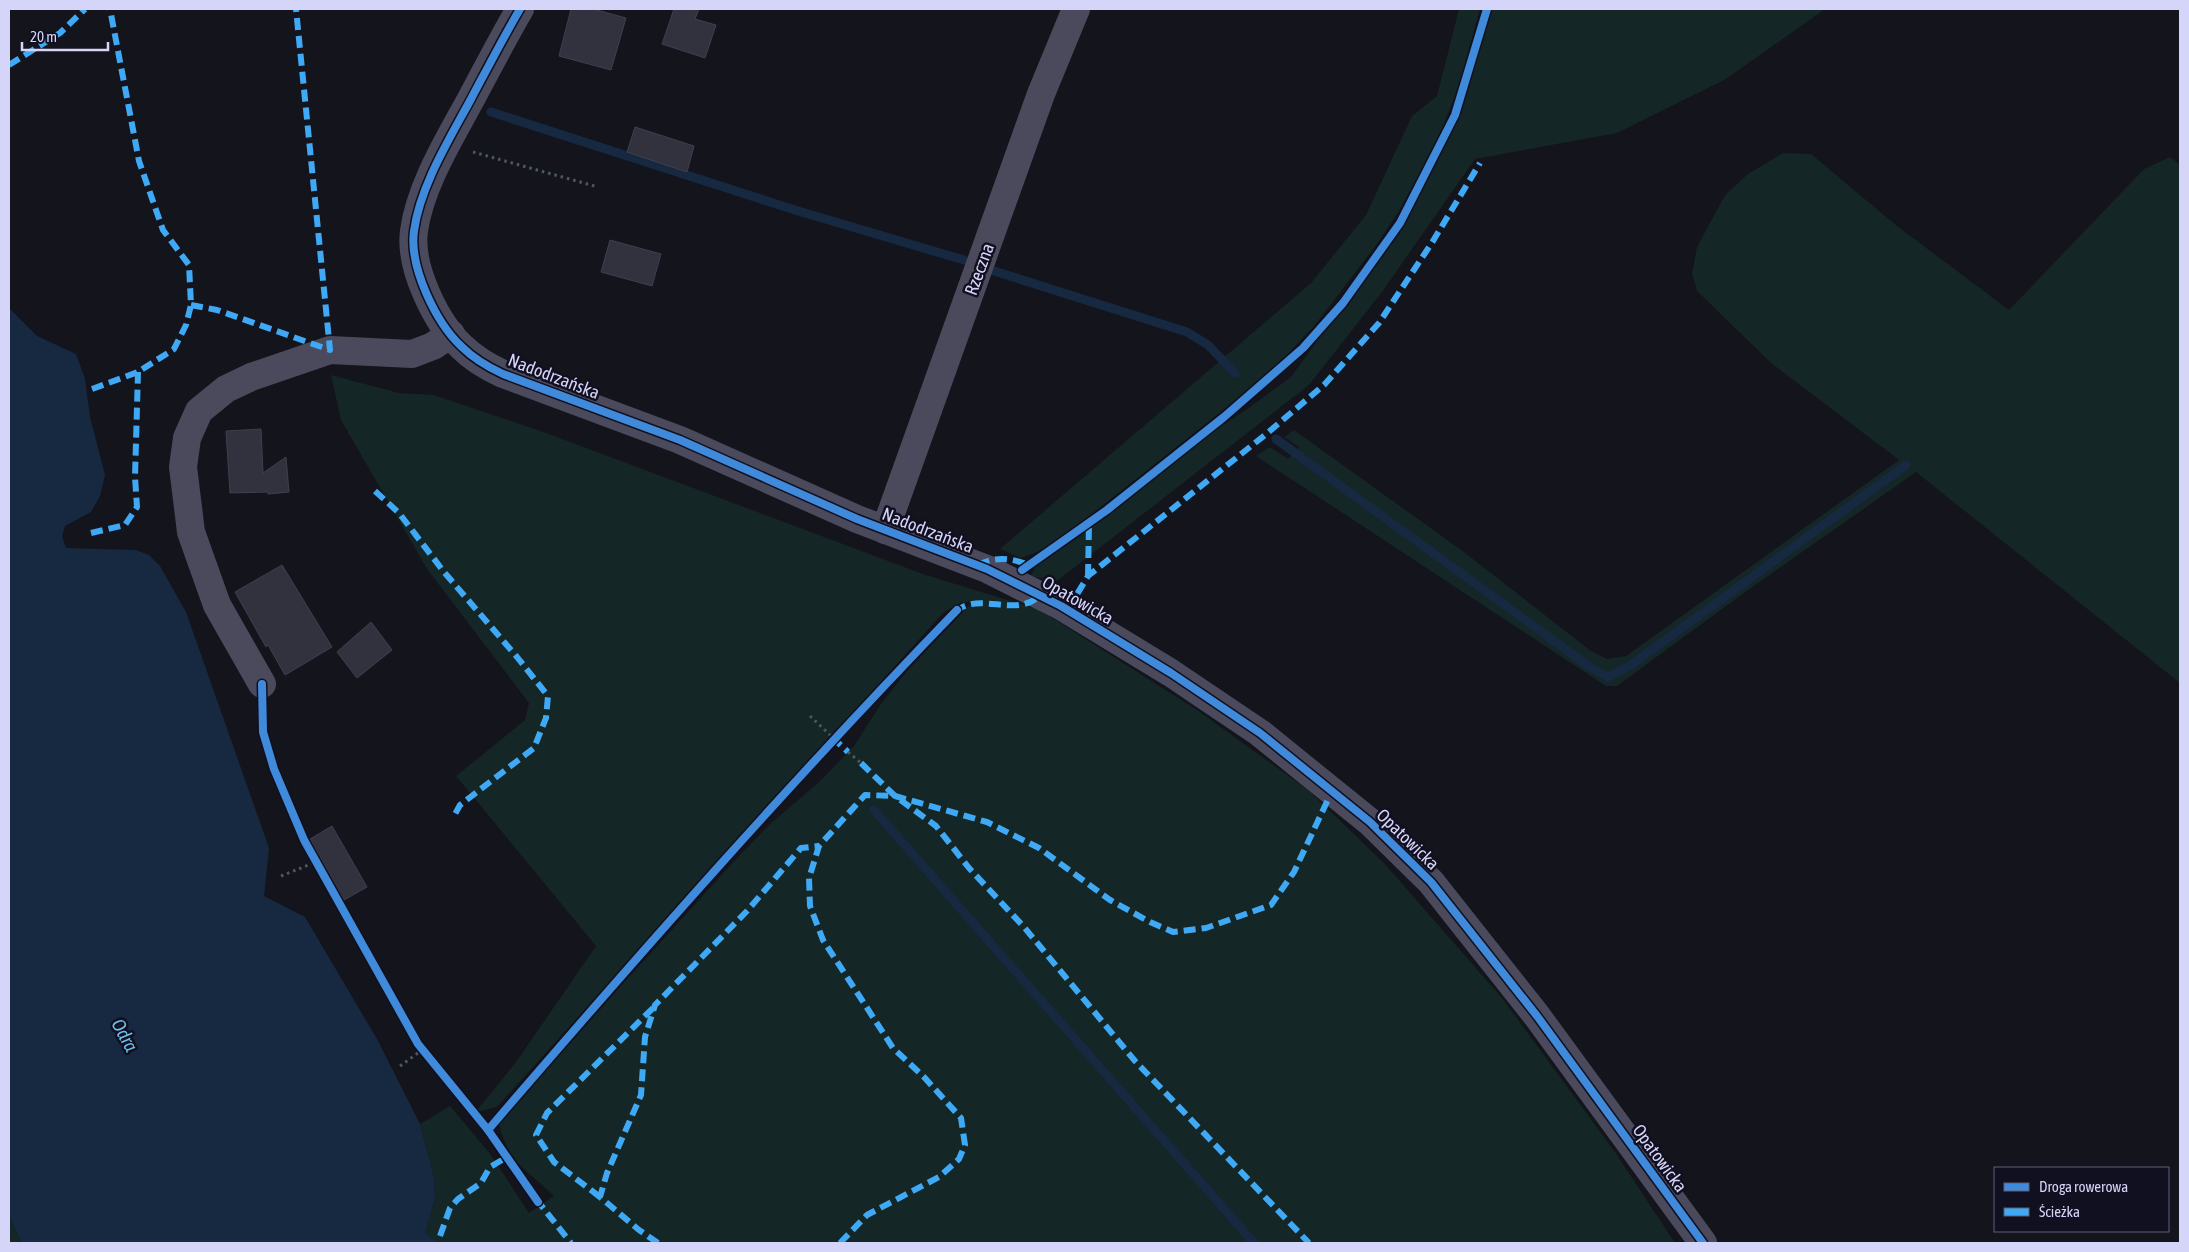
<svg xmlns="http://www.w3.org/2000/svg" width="2189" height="1252" font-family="'Asap Condensed',sans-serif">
  <rect width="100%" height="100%" fill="#14141c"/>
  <g fill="#142625">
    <polygon points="1459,9 1480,9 1458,88 1437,142 1399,211 1374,248 1315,325 1270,373 1050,547 1021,558 1000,549 1311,283 1366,215 1412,116 1437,96"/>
    <polygon points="1487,9 1825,9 1726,79 1617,133 1475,159 1382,292 1309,385 1057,581 1031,576 1035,567 1095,523 1196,442 1243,412 1291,377 1390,240 1431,170 1455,114 1474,61"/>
    <polygon points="1783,153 1811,154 1897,226 2009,310 2144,169 2170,157 2180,165 2180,683 1916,472 1748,590 1617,686 1606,686 1256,456 1270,447 1288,459 1299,447 1284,437 1294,430 1464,552 1591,651 1607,659 1626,656 1899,460 1771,363 1697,291 1692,273 1697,247 1725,195 1748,174"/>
    <path d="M331 375 399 393 434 395 549 434 923 574 1040 610 1197 710 1308 790 1384 863 1502 998 1615 1152 1675 1243H439L424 1233 435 1198 434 1177 420 1124 450 1106 491 1155 529 1213 554 1196C527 1169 509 1165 499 1124L618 989 737 858 770 824 818 783 854 746 881 704 908 670 973 601 960 603 943 613 497 1107 481 1111 477 1110 516 1062 596 946 456 776 525 720 529 703 427 569 341 420Z"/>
    <polygon points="9,1216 22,1243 9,1243"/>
  </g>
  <polygon fill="#162940" points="9,308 37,336 76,354 85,379 90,417 105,475 100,496 91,512 65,526 62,536 66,548 136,550 149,555 160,566 186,612 269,848 264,896 305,917 377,1039 420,1124 434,1177 435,1198 425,1233 439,1243 22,1243 9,1216"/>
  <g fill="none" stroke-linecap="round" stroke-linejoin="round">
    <g stroke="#162940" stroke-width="9">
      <polyline points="491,112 795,210 964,260"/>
      <polyline points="994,271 1187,332 1208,345 1235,373"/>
      <polyline points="1276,439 1590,667 1608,677 1631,665 1906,465"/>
      <polyline points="874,810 1254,1243"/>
    </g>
  </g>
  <g fill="#32313e" stroke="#403f4f">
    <polygon points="571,9 593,9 626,18 611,70 559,56"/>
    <polygon points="674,9 699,9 695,19 716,25 705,58 662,44"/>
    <polygon points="635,127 694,146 687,172 627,152"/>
    <polygon points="610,240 661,254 652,286 601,272"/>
    <polygon points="261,429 263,473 286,457 289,492 268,494 268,492 230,493 226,431"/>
    <polygon points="282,565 332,647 285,675 268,645 266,647 235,592"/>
    <polygon points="371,622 392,650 357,678 337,652"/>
    <polygon points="332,826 367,887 344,900 310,839"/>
  </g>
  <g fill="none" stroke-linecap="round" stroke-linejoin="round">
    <g stroke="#4c5962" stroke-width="3" stroke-dasharray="2.5 4" stroke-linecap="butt">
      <polyline points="473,152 598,187"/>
      <polyline points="810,716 830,735"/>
      <polyline points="848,752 861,763"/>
      <polyline points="281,876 316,862"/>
      <polyline points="400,1066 422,1050"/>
    </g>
    <g stroke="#4a4a5c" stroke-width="28">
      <path d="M520 9C503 38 487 69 471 99 450 138 420 186 414 231 409 267 436 323 462 347 474 359 488 367 503 374L680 440 857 519 987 569 1061 606 1171 673 1260 733 1370 822 1431 882 1537 1016 1703 1243"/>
      <polyline points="885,530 1041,94 1076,9"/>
      <polyline points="262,684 217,605 191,532 183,467 187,438 199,411 226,389 251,377 330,350 412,354 433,346 451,334"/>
    </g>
    <g stroke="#3fa9f5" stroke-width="6" stroke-dasharray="12 6" stroke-linecap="butt">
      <polyline points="9,65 60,33 85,9"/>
      <polyline points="191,305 217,310 330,350 296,9"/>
      <polyline points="92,389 138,372 174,349 186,325 191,305 189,265 163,230 139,161 110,9"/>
      <polyline points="375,491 399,513 444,572 517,657 548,696 546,718 534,748 460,805 453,818"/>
      <polyline points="91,533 125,525 137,507 135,477 138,372"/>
      <path d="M978 565C996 556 1011 558 1029 565"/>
      <polyline points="1088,576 1089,523"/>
      <polyline points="1068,609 1088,576 1265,435 1324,385 1379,323 1433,241 1480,163"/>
      <path d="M955 612C979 590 1018 620 1041 594"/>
      <polyline points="832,737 848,752"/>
      <polyline points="861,763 895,796 936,826 969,868 1024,927 1135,1061 1309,1243"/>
      <polyline points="600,1197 554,1162 536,1135 547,1113 654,1007"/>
      <polyline points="536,1199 571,1243"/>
      <polyline points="440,1236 450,1208 458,1199 481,1183 490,1167 507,1157"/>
      <polyline points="658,1243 639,1230 600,1197 607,1173 641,1095 645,1037 655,1005 747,911 801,848 819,846"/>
      <polyline points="840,1243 867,1215 939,1177 959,1159 965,1145 961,1118 924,1077 893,1048 823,940 810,906 809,878 819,846 865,795 895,796 987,822 1039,848 1110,900 1150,922 1173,932 1206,928 1271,905 1294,872 1332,791"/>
    </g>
    <g stroke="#111020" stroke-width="11">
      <g id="cycleway">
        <path d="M520 9C503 38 487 69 471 99 450 138 420 186 414 231 409 267 436 323 462 347 474 359 488 367 503 374L680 440 857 519 987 569 1061 606 1171 673 1260 733 1370 822 1431 882 1537 1016 1703 1243"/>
        <polyline points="1022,570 1107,510 1224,417 1303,348 1343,303 1400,223 1455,115 1487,9"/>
        <polyline points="262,684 263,732 274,769 304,840 418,1044 488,1130 538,1202"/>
        <path d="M488 1130C640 953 795 777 957 610"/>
      </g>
    </g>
    <use href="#cycleway" stroke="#408adc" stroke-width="8"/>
  </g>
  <g text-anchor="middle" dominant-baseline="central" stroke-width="5" stroke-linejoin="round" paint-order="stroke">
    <g font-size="18" fill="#d5d4f9" stroke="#111020">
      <text transform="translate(979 269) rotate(-70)">Rzeczna</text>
      <text transform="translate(554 376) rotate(21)">Nadodrzańska</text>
      <text transform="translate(928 530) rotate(21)">Nadodrzańska</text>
      <text transform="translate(1078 600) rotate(30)">Opatowicka</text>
      <text transform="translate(1408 839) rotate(44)">Opatowicka</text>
      <text transform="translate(1660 1158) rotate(54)">Opatowicka</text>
    </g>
    <g font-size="19" font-style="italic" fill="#6fbeec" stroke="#111020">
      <text transform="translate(125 1035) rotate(61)">Odra</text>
    </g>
  </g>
  <rect width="2189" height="1252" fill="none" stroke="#d5d4f9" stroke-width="20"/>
  <rect x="1994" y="1167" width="175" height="65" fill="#111020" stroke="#5f5e77"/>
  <rect x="2004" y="1183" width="25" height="8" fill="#408adc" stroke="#5f5e77"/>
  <text x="2039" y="1192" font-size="15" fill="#d5d4f9">Droga rowerowa</text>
  <rect x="2004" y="1208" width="25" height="8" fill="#3fa9f5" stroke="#5f5e77"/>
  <text x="2039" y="1217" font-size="15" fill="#d5d4f9">Ścieżka</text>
  <path d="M22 42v8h86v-8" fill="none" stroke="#d5d4f9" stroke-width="2.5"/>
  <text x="30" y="42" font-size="15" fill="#d5d4f9" stroke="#111020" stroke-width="4" paint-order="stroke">20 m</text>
</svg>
